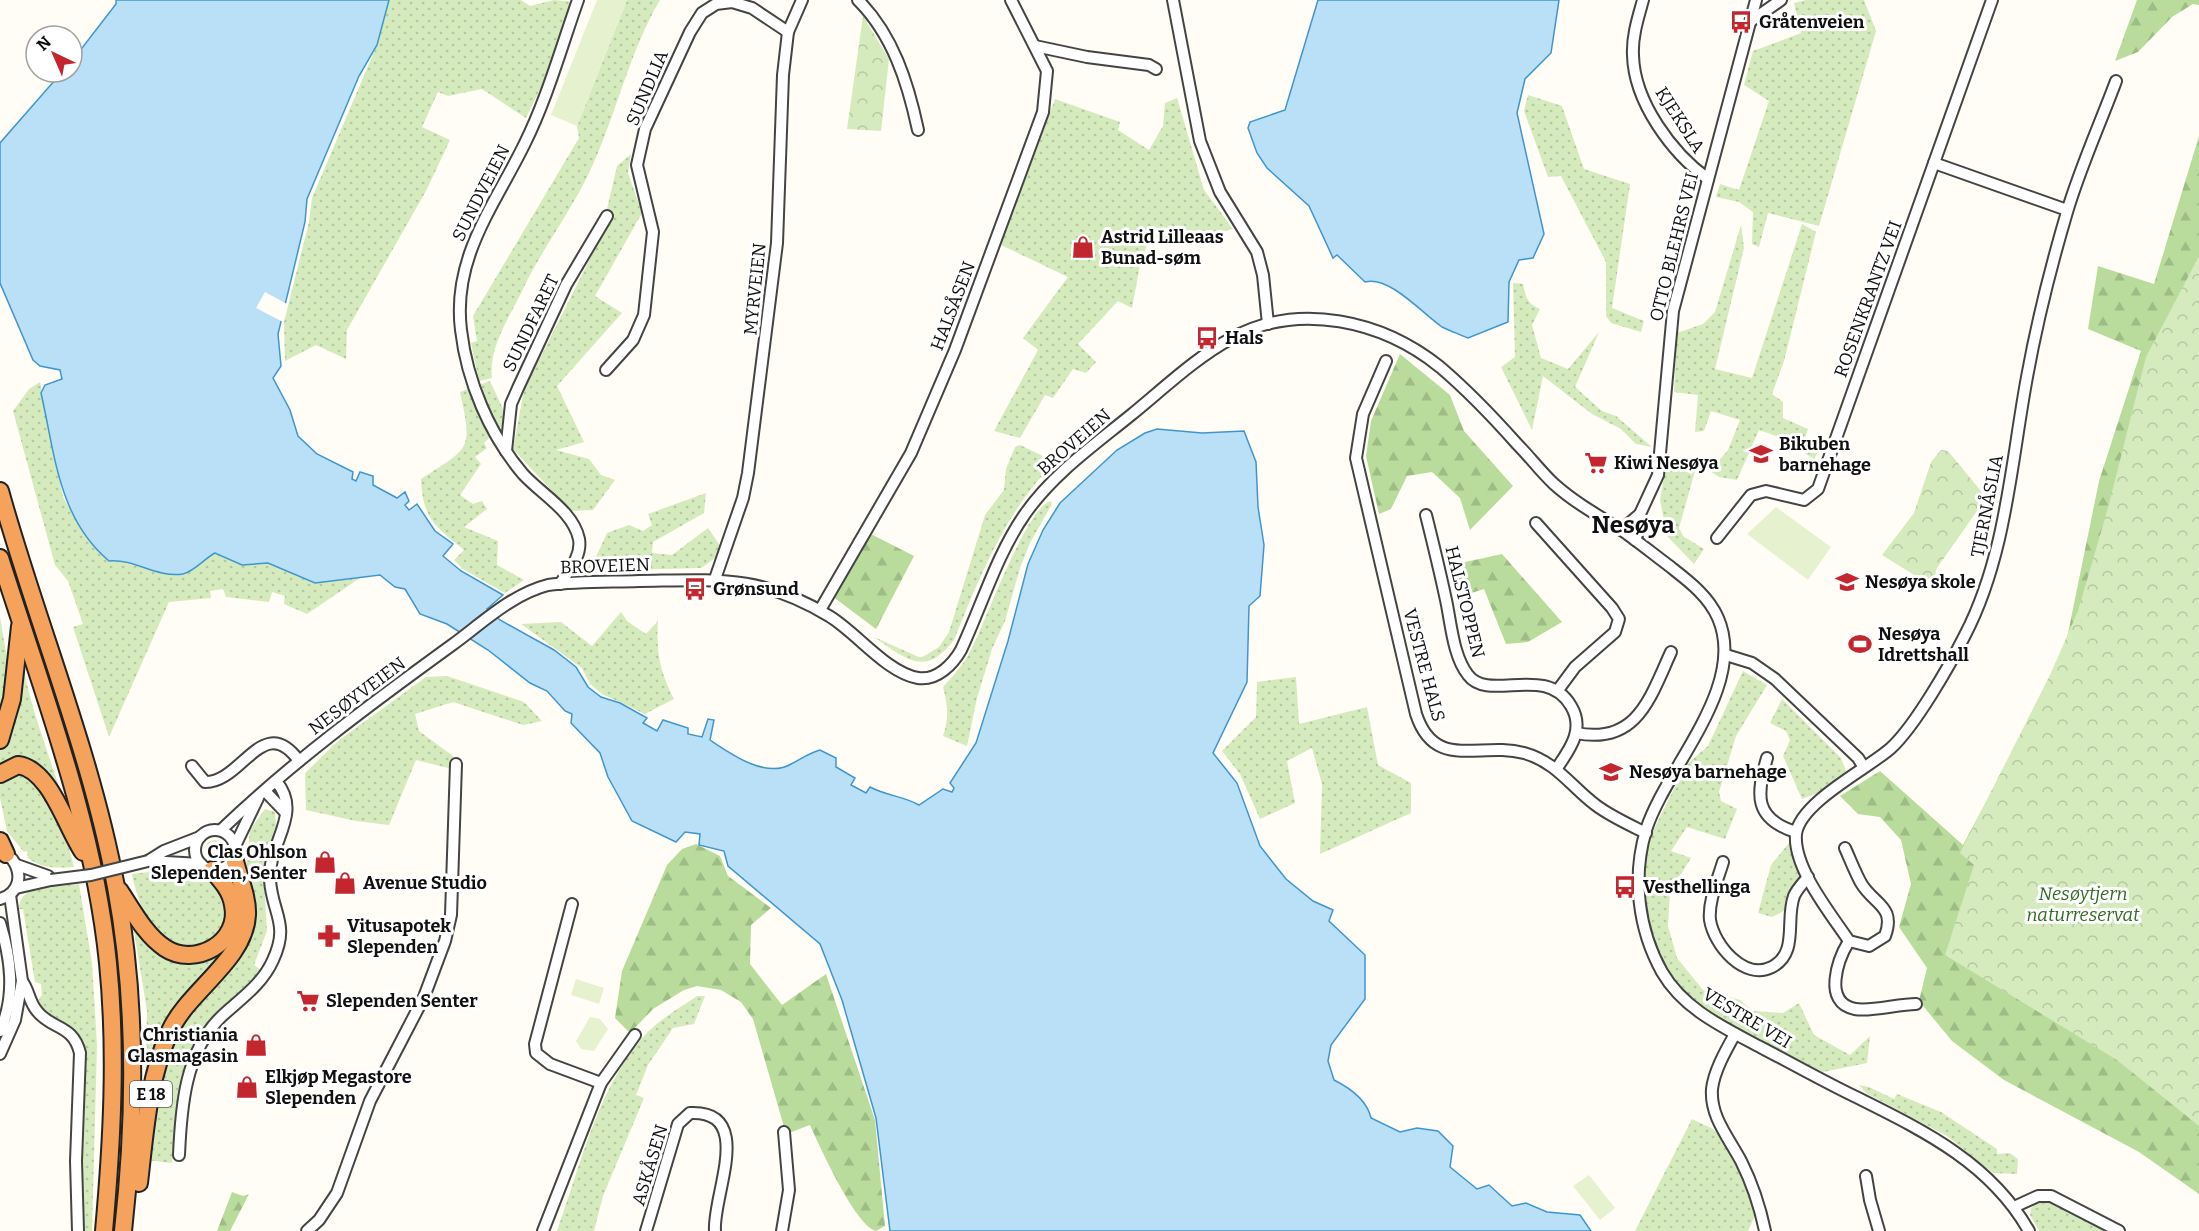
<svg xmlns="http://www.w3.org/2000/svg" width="2199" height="1231" font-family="Bitter,serif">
  <defs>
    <pattern id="grass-dots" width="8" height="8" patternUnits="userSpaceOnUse" patternTransform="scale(1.5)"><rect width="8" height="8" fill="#d5ebbd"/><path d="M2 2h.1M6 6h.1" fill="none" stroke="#b6c8a1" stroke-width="1.8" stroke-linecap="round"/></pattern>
    <pattern id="forest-firs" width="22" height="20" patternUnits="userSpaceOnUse" patternTransform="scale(1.5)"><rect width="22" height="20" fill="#b9dc9c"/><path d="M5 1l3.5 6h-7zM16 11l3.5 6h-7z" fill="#9ebc85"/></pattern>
    <pattern id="park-crowns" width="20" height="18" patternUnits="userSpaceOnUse" patternTransform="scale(1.5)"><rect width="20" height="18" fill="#d5ebbd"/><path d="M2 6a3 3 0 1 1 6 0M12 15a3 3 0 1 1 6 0" fill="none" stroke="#b6c8a1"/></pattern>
  </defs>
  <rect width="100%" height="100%" fill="#fffdf5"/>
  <g fill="url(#grass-dots)">
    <polygon points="389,0 521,0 530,6 554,0 573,2 553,63 526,118 482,89 448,96 438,92 422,127 450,140 427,189 347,330 346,359 316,345 285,361 284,322 309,222 312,198 377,45"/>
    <path d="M627 0H660C628 54 616 117 589 173 570 213 542 249 523 289 511 315 488 347 492 378L479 381 471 343 477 341 473 316 579 138 577 126Z"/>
    <polygon points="1806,0 1864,0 1876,31 1819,226 1768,213 1759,247 1752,244 1753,212 1739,202 1716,197 1720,184 1739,190 1769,101 1744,85 1753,51 1801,33 1794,3"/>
    <polygon points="1528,95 1562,106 1584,169 1630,184 1612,308 1644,321 1641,332 1611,323 1606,316 1606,262 1561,176 1548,177 1524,111"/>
    <polygon points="1177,98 1204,190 1233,229 1193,238 1165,233 1148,242 1140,265 1132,308 1118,301 1078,344 1096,362 1086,373 1073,369 1053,398 1045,395 1020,438 994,431 1038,350 1023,338 1068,277 1001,245 1055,99 1120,122 1118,130 1149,150 1163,126 1165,103"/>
    <polygon points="631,154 628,173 642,213 595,296 622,313 557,386 584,442 556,450 589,459 601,475 615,480 593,510 571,511 513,449 524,390 600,239 617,166"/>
    <polygon points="1802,224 1816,232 1784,361 1772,394 1783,402 1783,418 1808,429 1804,440 1820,448 1814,459 1779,437 1759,430 1737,480 1719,477 1710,471 1728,450 1740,420 1711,411 1704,431 1695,432 1698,395 1674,392 1677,333 1703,324 1715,312 1741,225 1744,248 1715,369 1752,378"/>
    <path d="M1513 283 1523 284C1526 297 1527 304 1540 309L1532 325 1541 358 1568 369 1599 332 1575 387 1602 411 1616 416 1652 447 1636 444 1621 429 1592 414 1543 376 1532 430 1501 367 1515 357Z"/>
    <path d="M490 381 508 420 484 443 487 448 475 457 481 464 460 495 473 504 482 501 487 509 464 527 498 541 497 565 524 580 505 593 463 569 454 560 464 550C434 525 423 519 421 479 470 447 473 451 460 392Z"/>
    <path d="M40 382 63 497 86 537 109 561C134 561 160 578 183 574 195 571 205 558 215 553L242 565 267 563 315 583 360 578 307 614 284 604 285 596 272 592 269 602 226 597 223 589 210 591 211 598 169 602 109 737 73 627 83 624 68 581 55 565 13 411 29 389Z"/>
    <path d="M1020 445 1041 455 1050 467C1004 515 979 578 954 640 925 678 906 659 874 637L921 658 939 647 949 632 985 515 1004 490 1006 469 1015 447Z"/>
    <polygon points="1667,460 1697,464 1679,528 1683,536 1704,549 1694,564 1667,536 1660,500"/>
    <polygon points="706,493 704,513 653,542 652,553 672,555 708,528 721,547 714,559 701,568 584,571 596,557 607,533 629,525 643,531 652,525 648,514"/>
    <path d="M1051 501 1052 504 1030 543 1020 568 1005 621 992 649 977 698 967 746 943 736C949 718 948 706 943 687 953 676 964 664 971 650 984 626 1027 505 1051 501Z"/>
    <path d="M621 612 627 621 646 634 658 621C656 652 660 672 674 699L645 714 602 694 590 684 582 668 521 624 561 622 592 646Z"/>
    <polygon points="0,617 9,670 0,722"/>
    <path d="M23 665C32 716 52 759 65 808L12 759 0 765V750L12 721Z"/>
    <polygon points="1743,671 1767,685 1736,736 1719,792 1721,801 1737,809 1725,839 1687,827 1671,851 1691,858 1670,892 1668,926 1677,958 1703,990 1740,1000 1753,1011 1783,1013 1799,1003 1814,1035 1850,1055 1870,1036 1867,1063 1823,1072 1737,1030 1692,1000 1673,980 1657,953 1647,923 1643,892 1645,859 1652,833 1686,765 1708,746"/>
    <polygon points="447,676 524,702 542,721 523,725 453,702 415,714 419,731 453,756 452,769 416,760 389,825 356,821 306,810 305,773 338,741 426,677"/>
    <polygon points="1296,677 1299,724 1367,707 1378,765 1411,783 1411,813 1320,854 1322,784 1312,748 1287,761 1295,803 1260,819 1240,774 1222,751 1256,717 1257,682"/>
    <polygon points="1782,699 1841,758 1846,771 1828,789 1802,799 1783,756 1790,740 1786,731 1770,723"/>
    <path d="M19 771 37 780 65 833 74 867C57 868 42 869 28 858L27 851 24 852 7 831 0 798V785L4 778Z"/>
    <path d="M265 809 275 812 276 826 264 883 267 931 254 965 262 971 258 978C239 994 215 1011 201 1033 178 1070 175 1120 172 1163L147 1160 162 1077 181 1020 235 960 250 830Z"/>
    <polygon points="1793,838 1802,877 1791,902 1784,911 1772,917 1758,913 1771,865"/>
    <circle cx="215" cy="850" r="10"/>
    <path d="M175 869C198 871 227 883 227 910 227 917 224 926 222 933L198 950C189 948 179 948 170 945 149 937 136 894 132 874Z"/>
    <path d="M79 884 92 963 97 1045 92 1231H82L77 1036C66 1022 50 1016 36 1004L42 995 41 984 35 982 23 909H19C20 881 60 887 79 884Z"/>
    <polygon points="137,930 202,961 213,958 227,946 217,961 177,1005 145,1079 147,1011 134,931"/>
    <path d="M697 996H705L694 1024 673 1028 648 1065 636 1095 644 1098 603 1196 594 1231H557C580 1167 597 1091 642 1038 657 1021 678 1009 697 996Z"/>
    <polygon points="1859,1085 1869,1087 1894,1099 1897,1094 1941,1112 1997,1149 1997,1154 2010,1153 2018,1159 2017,1174 1993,1173 1947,1136 1866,1093"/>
    <polygon points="1692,1119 1713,1129 1725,1142 1737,1164 1757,1211 1748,1231 1635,1231"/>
    <polygon points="2049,1201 2111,1231 2039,1231 2030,1215 2031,1208 2039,1202"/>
  </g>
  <g fill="url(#forest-firs)">
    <polygon points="2137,0 2199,0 2199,5 2193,4 2172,17 2138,52 2115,61"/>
    <polygon points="2199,136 2199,1194 2139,1152 2004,1080 1952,1041 1919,1001 1927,968 1899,927 1911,884 1901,840 1880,817 1858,814 1840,796 1880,771 1963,845 2063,658 2099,481 2141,351 2088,329 2098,266 2154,284"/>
    <polygon points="1400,354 1450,395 1464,431 1513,486 1470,530 1460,498 1432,472 1407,476 1391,509 1379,514 1366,456 1371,421"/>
    <polygon points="871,534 914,556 876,629 832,596"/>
    <polygon points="1502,554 1562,622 1528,642 1506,644 1484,589 1456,598 1447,566"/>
    <path d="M696 844 720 856 728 876 771 908 751 925 750 964 782 1005 826 974 875 1120 885 1226 876 1231C855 1225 820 1147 810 1125L786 1134 753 1019 741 1002 721 990 697 986 684 990 653 1009 630 1033 615 1018 622 971 667 865 682 849Z"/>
    <polygon points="232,1192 243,1196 249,1194 230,1231 217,1231"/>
  </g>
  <g fill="url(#park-crowns)">
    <polygon points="863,16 889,59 881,131 847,129"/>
    <polygon points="2199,256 2199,1126 2117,1060 1945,955 1974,865 1960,853 2050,675 2078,611 2108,508 2146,357"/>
    <polygon points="1941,450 1948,451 1981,491 1984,501 1937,568 1932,586 1882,555 1914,513 1931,462"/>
  </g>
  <g fill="#e6f2cf">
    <polygon points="597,0 627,0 577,126 551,115"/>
    <polygon points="1776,507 1831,547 1808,580 1747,534"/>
    <polygon points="576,979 604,988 599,1004 571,995"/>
    <polygon points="590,1017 600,1019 608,1029 594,1051 581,1049 576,1041"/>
    <polygon points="1589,1175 1615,1208 1600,1220 1573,1186"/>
  </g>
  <g fill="#b9e0f7" stroke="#3f96cf" stroke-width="1.5">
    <path d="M116 0H389L377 45 359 76 307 199 305 222 278 334 281 366 273 378 290 410 298 436 317 454 353 472 352 479 356 481 360 472 373 476V485L397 498 405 492 409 501 405 505 409 510 417 504 435 531 453 544 443 556 461 571 503 595 487 609 500 620 554 650 576 667 588 687 601 697 620 703 647 718 643 723 657 731 663 720 688 728V734L702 737 708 719 714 720 710 740C731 754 766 779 791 764 803 758 807 754 820 750L836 758V767L855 778 851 785 866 793 870 787C887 796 903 796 919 805L943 789 952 792 954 788 950 783 976 743 1008 641 1028 564 1043 530 1060 503 1117 450 1145 433 1157 429 1202 433 1244 431 1256 462 1258 507 1264 545 1260 596 1249 606 1247 682 1213 753 1237 783 1260 846 1286 879 1313 901 1333 910 1329 921 1365 955V999L1331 1045 1328 1061 1334 1080C1350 1088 1367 1100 1371 1118L1400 1132 1417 1128 1438 1131 1453 1146 1450 1167 1477 1189 1489 1185 1512 1206 1526 1203 1547 1212 1580 1215 1591 1231H890L876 1118 842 1000 820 944 728 866 724 851 699 845 700 834 685 832 676 842 632 821 608 777 600 753 571 723 572 714 565 711 547 691 530 683 488 650 447 624 420 614 405 589 395 587 380 575 315 583 268 563 242 565 215 553C205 558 195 571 183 574 156 578 136 559 109 561 58 518 55 454 41 393L45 385 62 379 60 370 40 366 33 360 0 283V143L62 72H72V61L116 4Z"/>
    <path d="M1318 0H1559L1551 53 1525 79 1517 113 1544 234 1533 258 1519 260 1509 282 1508 322 1468 338C1459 334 1450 331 1442 327 1423 314 1389 275 1365 282L1337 255 1333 258 1309 206 1267 168 1257 153 1248 128 1250 122 1285 110Z"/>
  </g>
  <polygon fill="#fffdf5" points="265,292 287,304 283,322 256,308"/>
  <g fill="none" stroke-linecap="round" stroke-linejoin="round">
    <g stroke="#444" stroke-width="14">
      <g id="minor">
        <path d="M858 0C893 35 908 83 918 130"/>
        <polyline points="1173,0 1200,141 1220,192 1257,252 1263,275 1268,324"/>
        <path d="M1643 0C1638 18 1632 36 1633 55 1634 102 1672 153 1708 179"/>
        <polyline points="1751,21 1781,0"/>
        <polyline points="1035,46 1087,57 1149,65 1156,69"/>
        <polyline points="1934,163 2067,210"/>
        <path d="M1386 361 1363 414 1356 458 1416 714C1435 772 1480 741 1524 753 1557 762 1572 788 1597 806 1612 817 1630 825 1646 833"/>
        <polyline points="606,370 633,340 644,315 653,232 637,165 645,129 690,32 702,13 716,4 732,2 752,8 788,32"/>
        <polyline points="506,451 511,404 518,388 566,285 607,216"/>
        <path d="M1426 515C1433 543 1440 572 1446 600 1451 623 1453 656 1468 675 1489 703 1546 663 1571 706 1585 729 1570 749 1557 768"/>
        <polyline points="1536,523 1612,608 1619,619 1615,632 1575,667 1558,690"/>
        <polyline points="1621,530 1640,514 1658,475 1673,311 1756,0"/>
        <polyline points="1717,538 1751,495 1766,491 1804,500 1818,489 1992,0"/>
        <polyline points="1635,540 1640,527 1640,514"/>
        <polyline points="715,579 743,498 748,473 777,243 783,75 788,32 802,0"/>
        <path d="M560 584C569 570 582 556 579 539 573 511 541 494 523 474 490 435 467 382 461 330 452 258 494 206 524 145 547 99 561 48 578 0"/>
        <polyline points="820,610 911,453 955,350 1043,112 1047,71 1011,0"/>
        <polyline points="1726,655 1752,663 1775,679 1858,758 1863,766"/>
        <path d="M1576 733C1637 745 1650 698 1671 652"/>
        <path d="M1767 758C1756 795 1754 819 1796 832"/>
        <path d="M192 766 205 782C242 783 263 711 299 761"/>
        <polyline points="265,791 286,813"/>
        <circle cx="215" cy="850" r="20"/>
        <path d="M221 830C292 762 372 703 452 645 481 624 512 594 548 585 578 581 609 582 639 581 715 580 760 574 829 616 856 632 887 673 918 678 937 681 953 664 961 650 982 605 997 554 1025 514 1053 474 1093 446 1131 415 1163 389 1195 358 1232 338 1299 301 1383 321 1440 367 1467 390 1493 417 1517 444 1530 457 1541 472 1554 484 1574 502 1597 515 1620 529 1636 540 1652 553 1668 565 1687 580 1708 595 1718 618 1748 687 1666 767 1646 830 1632 877 1638 929 1662 972 1684 1010 1725 1028 1762 1048 1793 1064 1823 1081 1854 1096 1922 1130 1990 1162 2029 1231"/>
        <polyline points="235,846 258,798"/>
        <path d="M1845 848C1850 859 1855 872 1861 883 1874 905 1896 906 1885 936L1869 946 1849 941C1831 914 1793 868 1796 834 1800 802 1869 768 1891 748 1915 726 1950 665 1965 635 2006 556 2011 463 2027 377 2037 322 2051 266 2067 212 2080 168 2100 124 2116 81"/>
        <path d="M0 852 12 859C23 874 20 893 0 899"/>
        <polyline points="148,861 164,851 200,837"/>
        <polyline points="148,861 201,864"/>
        <path d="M1723 862C1718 879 1708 902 1710 920 1714 945 1744 981 1772 967 1799 953 1785 920 1794 896 1797 889 1803 883 1808 877"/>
        <polyline points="17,865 48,876 51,880"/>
        <polyline points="16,888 51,880"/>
        <polyline points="572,904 535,1044 536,1053 550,1064 601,1083"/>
        <path d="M0 923C11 959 16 996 0 1031"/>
        <path d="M1849 941C1838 959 1822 1003 1855 1009 1871 1012 1898 1004 1916 1004"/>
        <path d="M22 981C29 990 29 1002 37 1011 52 1030 73 1024 80 1053L76 1161 78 1231"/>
        <path d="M1735 1034C1726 1050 1714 1071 1712 1089 1710 1117 1729 1138 1741 1161 1752 1183 1760 1207 1765 1231"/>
        <polyline points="0,1054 15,1020 22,981 10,895"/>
        <path d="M179 1155C181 1108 185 1052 221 1017 240 999 262 985 273 960 290 924 272 913 270 880 267 844 304 814 276 781"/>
        <polyline points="1866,1176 1870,1200 1879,1231"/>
        <polyline points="2014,1207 2038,1196 2051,1196 2119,1231"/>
        <polyline points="307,1231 319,1220 337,1193 370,1101 424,997 445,941 451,915 456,764"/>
        <polyline points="543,1231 601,1083 635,1035"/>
        <path d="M646 1231 678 1124 690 1113C756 1110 712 1196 715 1231"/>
        <polyline points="782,1231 789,1190 784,1132"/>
      </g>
    </g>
    <g stroke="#222" stroke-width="20">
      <g id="highway">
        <path d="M0 491C37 624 91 752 116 887 137 1001 136 1116 123 1231"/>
        <path d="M0 558C42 690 94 824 108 963 117 1052 112 1142 104 1231"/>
        <polyline points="0,740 12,699 20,626"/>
        <path d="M0 774 18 765C50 769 66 827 83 852"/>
        <polyline points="0,841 6,854"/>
        <path d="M119 890C132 909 145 935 165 948 195 968 241 942 233 905 231 891 221 880 212 870"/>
        <path d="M139 1183C145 1132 148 1079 170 1031 188 991 245 960 247 915 248 896 238 876 234 857"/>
      </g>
    </g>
    <use href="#minor" stroke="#fff" stroke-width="10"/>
    <use href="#highway" stroke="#f5a25d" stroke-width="16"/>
    <g stroke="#444" stroke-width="14" stroke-linecap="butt">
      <polyline id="minor-bridge" points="51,880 91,875 148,861"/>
    </g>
    <use href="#minor-bridge" stroke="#fff" stroke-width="10"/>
  </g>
  <defs>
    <g id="bus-bare" transform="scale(1.8)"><path d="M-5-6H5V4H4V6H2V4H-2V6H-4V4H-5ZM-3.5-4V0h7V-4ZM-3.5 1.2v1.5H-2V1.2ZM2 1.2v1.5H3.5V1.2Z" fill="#c4262e" stroke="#fff" stroke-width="2.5" paint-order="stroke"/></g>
    <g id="shop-bare" transform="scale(1.8)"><path d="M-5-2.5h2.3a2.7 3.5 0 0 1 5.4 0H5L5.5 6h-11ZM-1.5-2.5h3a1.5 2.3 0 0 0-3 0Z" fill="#c4262e" stroke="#fff" stroke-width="2.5" paint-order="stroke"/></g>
    <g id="school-bare" transform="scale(1.8)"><path d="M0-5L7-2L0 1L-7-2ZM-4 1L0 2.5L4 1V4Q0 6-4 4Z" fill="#c4262e" stroke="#fff" stroke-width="2.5" paint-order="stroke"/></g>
    <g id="supermarket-bare" transform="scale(1.8)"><path d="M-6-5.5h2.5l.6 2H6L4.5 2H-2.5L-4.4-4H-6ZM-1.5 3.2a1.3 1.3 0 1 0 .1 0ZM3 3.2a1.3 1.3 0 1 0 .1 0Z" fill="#c4262e" stroke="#fff" stroke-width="2.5" paint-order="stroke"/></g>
    <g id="stadium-bare" transform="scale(1.8)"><path d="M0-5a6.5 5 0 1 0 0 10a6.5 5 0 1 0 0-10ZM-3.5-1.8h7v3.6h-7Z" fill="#c4262e" stroke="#fff" stroke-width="2.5" paint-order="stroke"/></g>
    <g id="pharmacy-bare" transform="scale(1.8)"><path d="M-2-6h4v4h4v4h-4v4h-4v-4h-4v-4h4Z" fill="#c4262e" stroke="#fff" stroke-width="2.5" paint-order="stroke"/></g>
  </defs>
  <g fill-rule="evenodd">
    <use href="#bus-bare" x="1741" y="22"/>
    <use href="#shop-bare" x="1083" y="247"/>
    <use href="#bus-bare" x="1207" y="338"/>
    <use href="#school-bare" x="1761" y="454"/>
    <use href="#supermarket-bare" x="1596" y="463"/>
    <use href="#school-bare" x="1847" y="582"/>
    <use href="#bus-bare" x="695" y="589"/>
    <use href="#stadium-bare" x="1860" y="644"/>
    <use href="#school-bare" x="1611" y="772"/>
    <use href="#shop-bare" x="325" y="862"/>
    <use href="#shop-bare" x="345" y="883"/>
    <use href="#bus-bare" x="1625" y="887"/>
    <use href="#pharmacy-bare" x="329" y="936"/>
    <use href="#supermarket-bare" x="308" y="1001"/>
    <use href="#shop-bare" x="256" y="1045"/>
    <use href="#shop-bare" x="247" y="1087"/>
  </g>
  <g text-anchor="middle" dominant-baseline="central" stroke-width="6" stroke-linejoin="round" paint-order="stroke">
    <rect fill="#fff" stroke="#585858" stroke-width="1.5" x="130" y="1081" width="42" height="26" rx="4.5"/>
    <g font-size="16" font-weight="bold" fill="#111">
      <text x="151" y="1094">E 18</text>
    </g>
    <g font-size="18" font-weight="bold" fill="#111" stroke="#fff" text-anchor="start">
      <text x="1759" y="22">Gråtenveien</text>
      <text x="1101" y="237">Astrid Lilleaas<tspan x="1101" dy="21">Bunad-søm</tspan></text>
      <text x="1225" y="338">Hals</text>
      <text x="1779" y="444">Bikuben<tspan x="1779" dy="21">barnehage</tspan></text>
      <text x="1614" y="463">Kiwi Nesøya</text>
      <text x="1865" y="582">Nesøya skole</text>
      <text x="713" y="589">Grønsund</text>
      <text x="1878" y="634">Nesøya<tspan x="1878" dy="21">Idrettshall</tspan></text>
      <text x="1629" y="772">Nesøya barnehage</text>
      <text x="307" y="852" text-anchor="end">Clas Ohlson<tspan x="307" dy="21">Slependen, Senter</tspan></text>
      <text x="363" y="883">Avenue Studio</text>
      <text x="1643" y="887">Vesthellinga</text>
      <text x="347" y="926">Vitusapotek<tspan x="347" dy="21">Slependen</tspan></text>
      <text x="326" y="1001">Slependen Senter</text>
      <text x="238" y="1035" text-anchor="end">Christiania<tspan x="238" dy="21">Glasmagasin</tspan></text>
      <text x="265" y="1077">Elkjøp Megastore<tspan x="265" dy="21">Slependen</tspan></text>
    </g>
    <g font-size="18" fill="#111" stroke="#fff">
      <text transform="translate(647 88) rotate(-67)">SUNDLIA</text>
      <text transform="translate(1680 120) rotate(57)">KJEKSLA</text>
      <text transform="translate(481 193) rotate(-63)">SUNDVEIEN</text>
      <text transform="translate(1674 247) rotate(-76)">OTTO BLEHRS VEI</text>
      <text transform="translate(755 289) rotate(-84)">MYRVEIEN</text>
      <text transform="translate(1868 299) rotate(-70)">ROSENKRANTZ VEI</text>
      <text transform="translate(953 306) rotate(-69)">HALSÅSEN</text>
      <text transform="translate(531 323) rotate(-64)">SUNDFARET</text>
      <text transform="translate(1074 442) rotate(-41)">BROVEIEN</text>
      <text transform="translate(1987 506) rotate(-79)">TJERNÅSLIA</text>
      <text transform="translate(605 566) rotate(-2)">BROVEIEN</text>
      <text transform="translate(1465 602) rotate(76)">HALSTOPPEN</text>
      <text transform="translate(1424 665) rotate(75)">VESTRE HALS</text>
      <text transform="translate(357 696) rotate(-37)">NESØYVEIEN</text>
      <text transform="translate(1747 1018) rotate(31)">VESTRE VEI</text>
      <text transform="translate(650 1165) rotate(-73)">ASKÅSEN</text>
    </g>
    <g font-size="18" font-style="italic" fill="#2f6b1f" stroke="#fff">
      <text x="2083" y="894">Nesøytjern<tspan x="2083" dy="21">naturreservat</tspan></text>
    </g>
    <g font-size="24" font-weight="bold" fill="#111" stroke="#fff">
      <text x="1633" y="525">Nesøya</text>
    </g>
  </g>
  <g transform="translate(54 54) rotate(316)"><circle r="28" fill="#ffffff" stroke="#a0a0a0" stroke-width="1.5"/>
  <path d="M0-4.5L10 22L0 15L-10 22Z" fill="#c4262e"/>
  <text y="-9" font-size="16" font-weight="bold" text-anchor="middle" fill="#111111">N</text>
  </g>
</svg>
